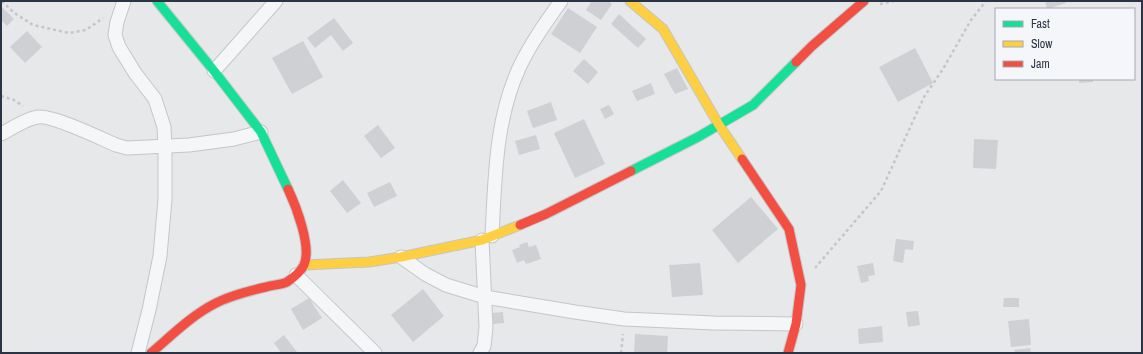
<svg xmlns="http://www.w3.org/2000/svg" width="1143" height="354" font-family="'Archivo Narrow',sans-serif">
  <rect width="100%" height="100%" fill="#e6e8ea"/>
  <g fill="#ced0d3">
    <polygon points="592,1 608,1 612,4 601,20 586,10"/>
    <polygon points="1045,1 1065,1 1066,3 1047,9"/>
    <polygon points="1,6 14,19 7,26 1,20"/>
    <polygon points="568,8 597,27 580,53 551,34"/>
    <polygon points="619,14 646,39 638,48 611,24"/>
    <polygon points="334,18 353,43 343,51 331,35 315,48 307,38"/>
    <polygon points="27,31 42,47 25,63 10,47"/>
    <polygon points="303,41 323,77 292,94 272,58"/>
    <polygon points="915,48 933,83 898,102 879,67"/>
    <polygon points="584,59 598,72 588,84 573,71"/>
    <polygon points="677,68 688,89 675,94 664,74"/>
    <polygon points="1079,79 1093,79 1093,82 1079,83"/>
    <polygon points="651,83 655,94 637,101 632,91"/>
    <polygon points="551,102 557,120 533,128 527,111"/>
    <polygon points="609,105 614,114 605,119 600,109"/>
    <polygon points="584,119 605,164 575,178 554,133"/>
    <polygon points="378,125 395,148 381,158 364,136"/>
    <polygon points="536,135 540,149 519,155 515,141"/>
    <polygon points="974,139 998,140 996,169 973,168"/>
    <polygon points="343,180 361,203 347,213 330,191"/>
    <polygon points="390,182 397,196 374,207 367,193"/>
    <polygon points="751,197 778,229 738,263 712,230"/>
    <polygon points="896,239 914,241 913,250 905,249 903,263 893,261"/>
    <polygon points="527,242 529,247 536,245 541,259 526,264 524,260 517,263 512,250 520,247 519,245"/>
    <polygon points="700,263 703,295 672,297 669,265"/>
    <polygon points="873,263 875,275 868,276 869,281 861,283 857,266"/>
    <polygon points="423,289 444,316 413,342 391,315"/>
    <polygon points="309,298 322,318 303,330 291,309"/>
    <polygon points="1004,298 1019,298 1019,307 1003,307"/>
    <polygon points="918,311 920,325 908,327 906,312"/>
    <polygon points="503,312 504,323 493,324 492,313"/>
    <polygon points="1029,319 1031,345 1011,347 1008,321"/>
    <polygon points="882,326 883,342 859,344 858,329"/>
    <polygon points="635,334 668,336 667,353 634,353"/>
    <polygon points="284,335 297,352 296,353 278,353 280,351 274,343"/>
    <polygon points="1030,348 1031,353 1015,353 1014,350"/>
  </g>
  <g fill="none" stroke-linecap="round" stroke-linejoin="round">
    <g stroke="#c4c6c8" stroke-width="15">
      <g id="street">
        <polyline points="124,1 117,22 115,35 119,47 135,73 155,99 164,127 165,146 165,199 160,256 149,310 138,353"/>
        <polyline points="214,71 276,1"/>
        <path d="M1 134C11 129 27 118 38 117 52 115 100 138 116 145L127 148 189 145 234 139 261 132"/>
        <path d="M492 236C495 179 495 119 520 66 531 43 546 22 561 1"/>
        <polyline points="401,257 425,274 446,285 485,297 575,312 624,319 714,323 796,324"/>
        <polyline points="296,275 375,353"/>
        <polyline points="480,353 484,346 486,327 482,240"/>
      </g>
    </g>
    <g stroke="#c4c6c8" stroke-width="11">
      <g id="fast">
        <polyline points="157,1 214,71 261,132 288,189"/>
        <polyline points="631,171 698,137 753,105 796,62"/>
      </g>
    </g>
    <g stroke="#c4c6c8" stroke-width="11">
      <g id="slow">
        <polyline points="630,1 663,29 719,125 742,159"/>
        <polyline points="304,265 369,262 401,257 482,240 520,225"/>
      </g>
    </g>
    <g stroke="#c4c6c8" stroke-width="11">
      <g id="jam">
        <polyline points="796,62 812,46 864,1"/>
        <polyline points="742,159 789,229 801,285 796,324 788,353"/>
        <polyline points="520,225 546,214 631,171"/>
        <path d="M151 353C172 335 192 315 216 303 232 295 249 291 266 287 272 285 281 285 287 282 293 278 301 271 304 265 312 247 296 206 288 189"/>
      </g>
    </g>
    <g stroke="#c5c6ca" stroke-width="2.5" stroke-dasharray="3 3" stroke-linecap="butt">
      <polyline points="2,1 13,12 33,25 69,33 86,30 103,18"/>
      <polyline points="880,4 894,1"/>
      <polyline points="1,96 14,100 23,106"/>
      <polyline points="815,268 881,191 924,97 943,69 971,20 986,1"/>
      <polyline points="621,353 623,334"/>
    </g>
    <use href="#street" stroke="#f5f6f7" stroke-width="13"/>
    <use href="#fast" stroke="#16e098" stroke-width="9"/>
    <use href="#slow" stroke="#ffcf43" stroke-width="9"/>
    <use href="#jam" stroke="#f24e42" stroke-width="9"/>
  </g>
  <rect width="1143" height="354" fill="none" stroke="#2b3445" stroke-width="4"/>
  <rect x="995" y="8" width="140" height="72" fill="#f4f6f9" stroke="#a4a8b1"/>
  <rect x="1003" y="21" width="20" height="6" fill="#16e098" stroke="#a4a8b1"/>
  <text x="1031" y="28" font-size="12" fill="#2b3445">Fast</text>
  <rect x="1003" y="41" width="20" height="6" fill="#ffcf43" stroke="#a4a8b1"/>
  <text x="1031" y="48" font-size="12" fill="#2b3445">Slow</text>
  <rect x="1003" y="61" width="20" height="6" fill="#f24e42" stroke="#a4a8b1"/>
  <text x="1031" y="68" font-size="12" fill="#2b3445">Jam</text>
</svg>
